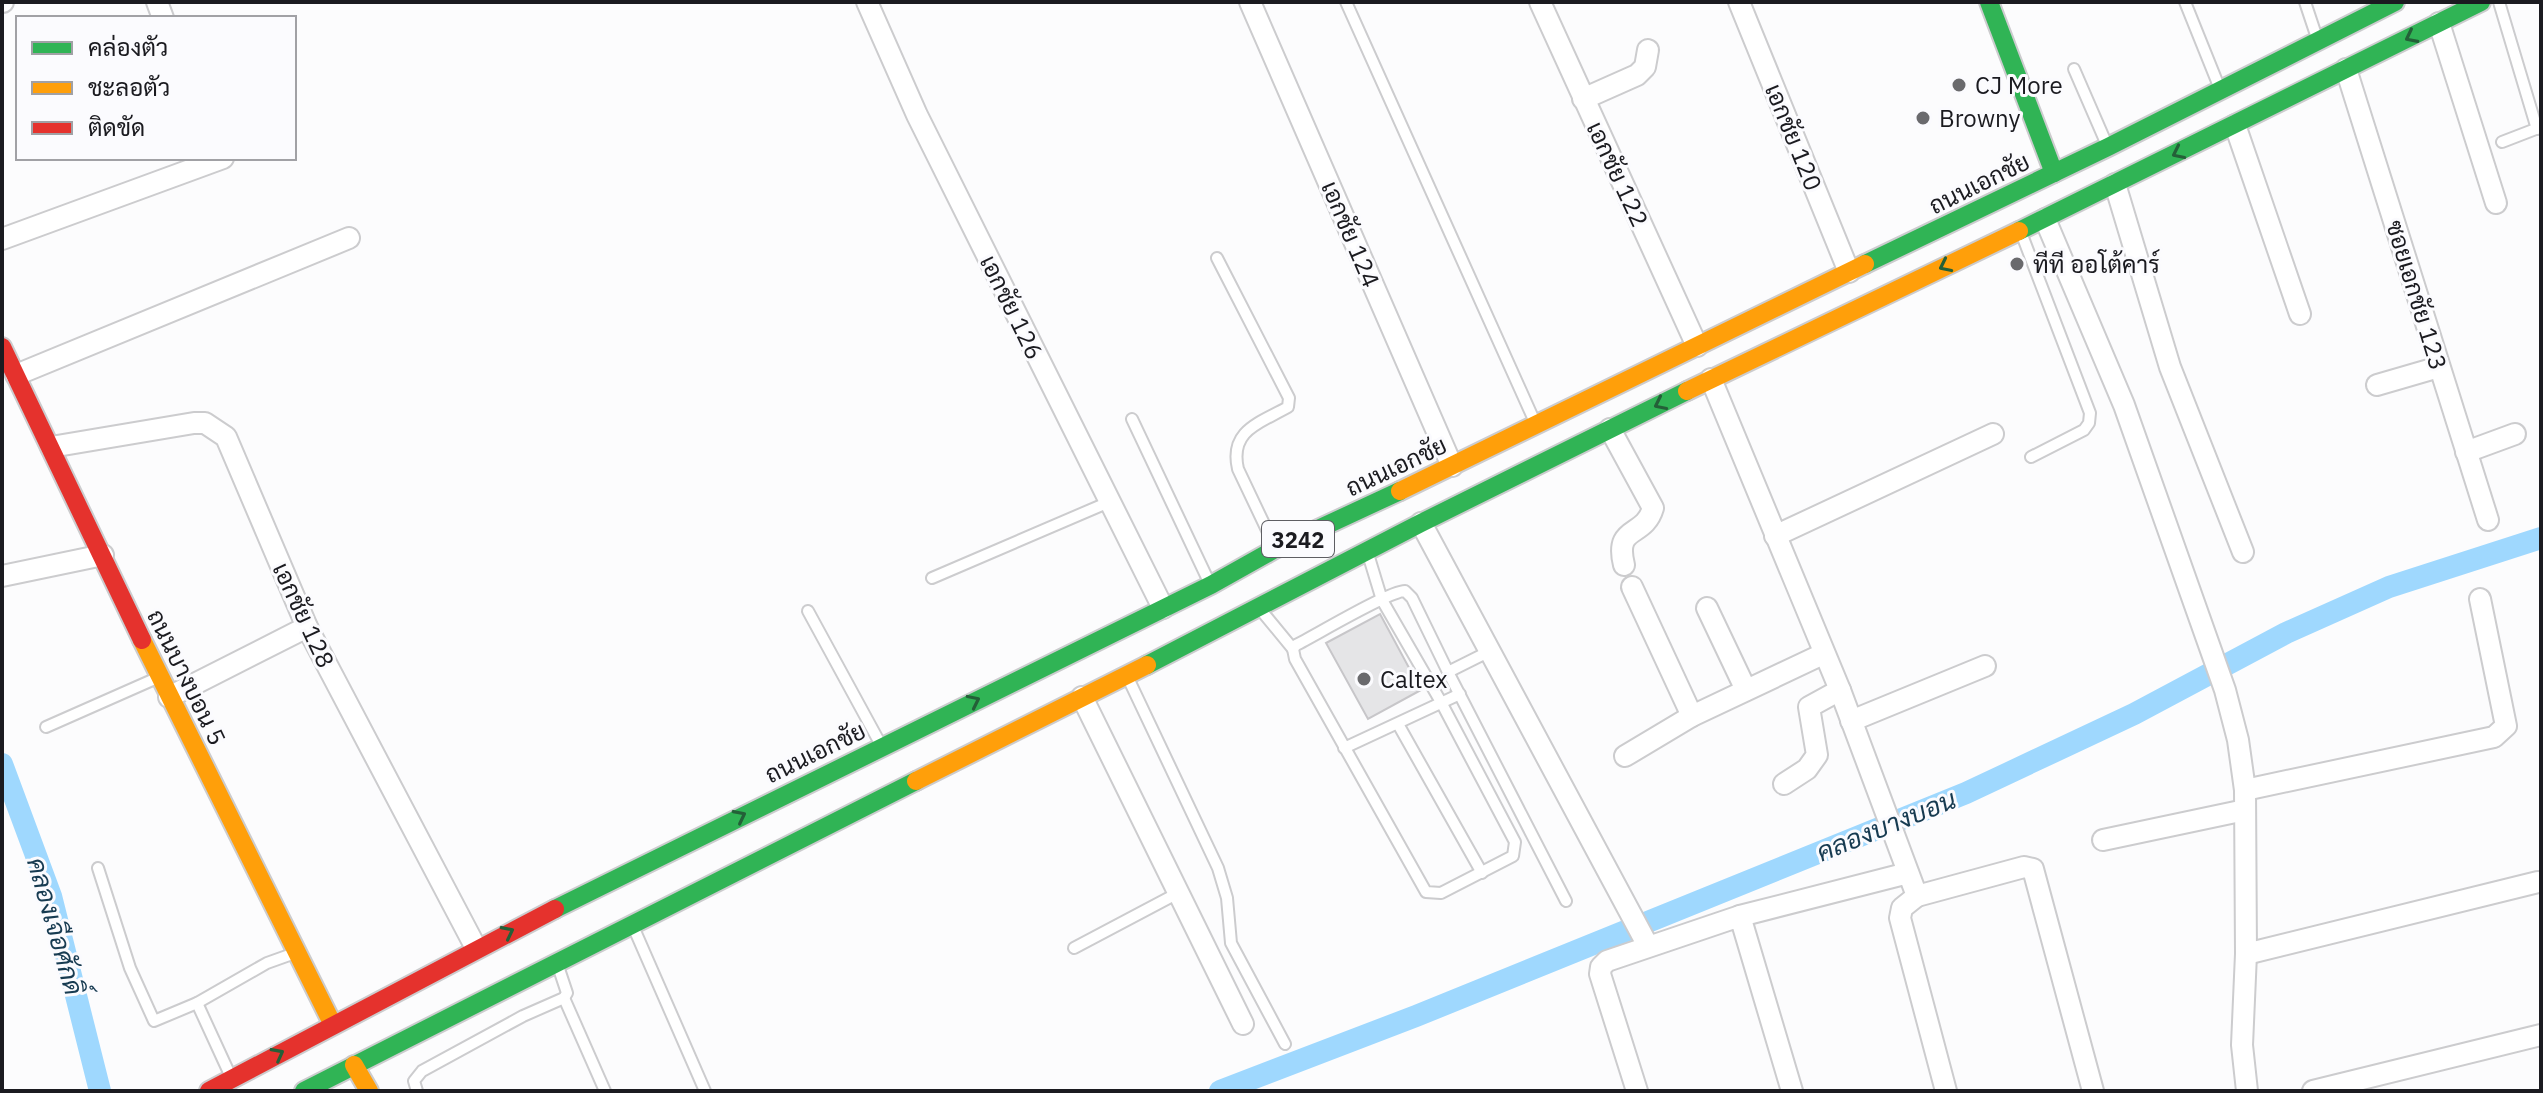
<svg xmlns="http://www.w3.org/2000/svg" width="2543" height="1093" font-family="'IBM Plex Sans',Sarabun,sans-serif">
  <rect width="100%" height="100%" fill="#fcfcfd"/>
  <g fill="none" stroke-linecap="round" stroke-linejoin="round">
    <g stroke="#9fd8fe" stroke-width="22">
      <polyline points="2,764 51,896 100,1091"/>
      <polyline points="1220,1091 1416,1016 1966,793 2134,714 2286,633 2389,587 2541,538"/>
    </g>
  </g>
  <polygon fill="#e5e5e7" stroke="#c7c6c9" stroke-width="2" points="1380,614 1421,690 1368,719 1326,643"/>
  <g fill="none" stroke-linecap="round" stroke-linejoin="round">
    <g stroke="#ccccce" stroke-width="14">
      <g id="lane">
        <polyline points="1346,2 1534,420"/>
        <polyline points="2185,2 2220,89"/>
        <polyline points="2305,2 2317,38"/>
        <polyline points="2499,2 2537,129"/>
        <polyline points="2074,69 2107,145"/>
        <polyline points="2502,142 2541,127"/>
        <polyline points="2022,235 2090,413 2089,423 2084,430 2031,457"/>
        <path d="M1217 258 1289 398 1288 407C1260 423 1229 430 1238 469L1275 547"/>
        <polyline points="1132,419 1210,584"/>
        <path d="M1368 554 1382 600 1441 702 1515 842 1513 856 1441 893 1426 892 1295 659 1293 649 1296 645C1316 635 1389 591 1405 591L1412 598 1448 672 1490 651"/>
        <polyline points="932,578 1109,502"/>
        <polyline points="1260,609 1293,649"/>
        <polyline points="808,611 881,745"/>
        <polyline points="1448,672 1566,901"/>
        <polyline points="1128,678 1218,868 1227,898 1231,943 1285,1044"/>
        <polyline points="1398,724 1482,873"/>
        <polyline points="46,727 157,678"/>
        <polyline points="1344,748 1460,694"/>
        <polyline points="98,868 130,968 154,1021 197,1003 231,1077"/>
        <polyline points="632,924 705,1091"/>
        <polyline points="1074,948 1178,893"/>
        <polyline points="564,998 605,1091"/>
        <polyline points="197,1003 267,963 295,953"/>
        <polyline points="417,1091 414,1081 422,1071 523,1016 564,998 567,993 557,963"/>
      </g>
    </g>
    <g stroke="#ccccce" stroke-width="24">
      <g id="street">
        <polyline points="2,2 3,2"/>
        <polyline points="157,2 163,18"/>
        <polyline points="867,2 917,115 1163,608"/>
        <polyline points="1250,2 1452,466"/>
        <polyline points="1540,2 1697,346"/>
        <polyline points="1739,2 1849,272"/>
        <polyline points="2439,23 2496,203"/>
        <polyline points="2346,69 2488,520"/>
        <polyline points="1583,99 1637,75 1645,67 1648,50"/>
        <polyline points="2235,125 2300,314"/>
        <polyline points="2115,184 2170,367 2243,552"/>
        <polyline points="2045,219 2124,405 2225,690 2238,740 2245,790 2246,954 2242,1045 2247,1091"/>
        <polyline points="2,239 223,158"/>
        <polyline points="16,375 349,238"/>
        <polyline points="1711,379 1840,690 1917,896 1902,908 1900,918 1946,1091"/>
        <polyline points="2377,385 2439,367"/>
        <path d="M1610 429 1653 508C1644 539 1614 524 1624 565"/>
        <polyline points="51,447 194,423 205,423 226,437 307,627 476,948"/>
        <polyline points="2466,452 2515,434"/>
        <polyline points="1421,523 1648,946"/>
        <polyline points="1775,536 1993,434"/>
        <polyline points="2,576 103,555"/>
        <polyline points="1632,587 1692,716"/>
        <polyline points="1707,608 1746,690"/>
        <polyline points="169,697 307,627"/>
        <polyline points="1082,697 1243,1024"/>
        <polyline points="1851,721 1985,666"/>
        <polyline points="1625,756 1692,716 1823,654"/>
        <polyline points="1784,784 1807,769 1817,755 1809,707 1840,690"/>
        <polyline points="2245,790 2494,737 2506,726 2480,599"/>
        <polyline points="2103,840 2245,810"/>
        <polyline points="1917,896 2024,867 2033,869 2093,1091"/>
        <polyline points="1740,916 1908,873"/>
        <polyline points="2246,954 2538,882"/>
        <polyline points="1637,1091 1600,974 1601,967 1607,961 1740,916 1792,1091"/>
        <polyline points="2313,1091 2541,1035"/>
      </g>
    </g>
    <g stroke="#ccccce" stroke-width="22">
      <g id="fast">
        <polyline points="1989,2 2054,173"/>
        <polyline points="2019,231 2481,2"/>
        <polyline points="1865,264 2108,147 2395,2"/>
        <polyline points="1147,665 1421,523 1687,391"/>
        <polyline points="555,909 1211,585 1275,549 1400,491"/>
        <polyline points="304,1091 916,781"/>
      </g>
    </g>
    <g stroke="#ccccce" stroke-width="22">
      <g id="slow">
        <polyline points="1687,391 2019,231"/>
        <polyline points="1400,491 1865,264"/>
        <polyline points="142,640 333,1025"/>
        <polyline points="916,781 1147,665"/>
        <polyline points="354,1065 369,1091"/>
      </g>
    </g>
    <g stroke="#ccccce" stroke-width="22">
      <g id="jam">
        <polyline points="2,347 142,640"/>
        <polyline points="209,1091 555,909"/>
      </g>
    </g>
    <use href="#lane" stroke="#fff" stroke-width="10"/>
    <use href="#street" stroke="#fff" stroke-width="20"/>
    <use href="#fast" stroke="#30b455" stroke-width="18"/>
    <use href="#slow" stroke="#ff9f0a" stroke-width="18"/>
    <use href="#jam" stroke="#e5322d" stroke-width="18"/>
  </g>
  <defs><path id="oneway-chevron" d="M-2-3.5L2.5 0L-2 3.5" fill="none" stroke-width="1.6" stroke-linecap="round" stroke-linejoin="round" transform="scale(2)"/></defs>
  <g stroke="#246038">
    <use href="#oneway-chevron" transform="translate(2411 37) rotate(153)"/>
    <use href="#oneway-chevron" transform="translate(2178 153) rotate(154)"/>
    <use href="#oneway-chevron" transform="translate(1945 266) rotate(154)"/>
    <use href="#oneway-chevron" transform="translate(1660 404) rotate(154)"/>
    <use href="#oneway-chevron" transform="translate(974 701) rotate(-26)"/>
    <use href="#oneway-chevron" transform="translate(740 816) rotate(-27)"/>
    <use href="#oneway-chevron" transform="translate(508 932) rotate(-27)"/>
    <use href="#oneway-chevron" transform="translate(278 1054) rotate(-28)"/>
  </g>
  <g fill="#6a6a6d" stroke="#fbfbfe" stroke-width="3">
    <circle cx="1959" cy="85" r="8"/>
    <circle cx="1923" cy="118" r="8"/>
    <circle cx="2017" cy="264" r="8"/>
    <circle cx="1364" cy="679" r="8"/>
  </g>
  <g text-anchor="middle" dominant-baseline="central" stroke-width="6" stroke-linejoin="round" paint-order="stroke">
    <rect fill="#fbfbfe" stroke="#5e5e63" stroke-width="2" x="1262" y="521" width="72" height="36" rx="6"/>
    <g font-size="22" font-weight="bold" fill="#1b1b20">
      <text x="1298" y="539">3242</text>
    </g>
    <g font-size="24" fill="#1b1b20" stroke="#fbfbfe" text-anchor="start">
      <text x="1975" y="85">CJ More</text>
      <text x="1939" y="118">Browny</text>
      <text x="2033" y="264">ทีที ออโต้คาร์</text>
      <text x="1380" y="679">Caltex</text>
    </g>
    <g font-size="24" fill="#1b1b20" stroke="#fbfbfe">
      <text transform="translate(1794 137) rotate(68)">เอกชัย 120</text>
      <text transform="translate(1618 174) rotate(65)">เอกชัย 122</text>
      <text transform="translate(1979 183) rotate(-26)">ถนนเอกชัย</text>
      <text transform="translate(1351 234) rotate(67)">เอกชัย 124</text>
      <text transform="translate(2417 295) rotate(73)">ซอยเอกชัย 123</text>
      <text transform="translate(1012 307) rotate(64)">เอกชัย 126</text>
      <text transform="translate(1396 466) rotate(-25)">ถนนเอกชัย</text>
      <text transform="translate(304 615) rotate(65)">เอกชัย 128</text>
      <text transform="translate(187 677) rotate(64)">ถนนบางบอน 5</text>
      <text transform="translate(815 752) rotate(-26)">ถนนเอกชัย</text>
    </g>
    <g font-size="26" font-style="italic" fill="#173b51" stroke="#fbfbfe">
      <text transform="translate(1886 825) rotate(-22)">คลองบางบอน</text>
      <text transform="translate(56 926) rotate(74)">คลองเจือศักดิ์</text>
    </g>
  </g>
  <rect width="2543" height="1093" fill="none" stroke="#1b1b20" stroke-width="8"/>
  <rect x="16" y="16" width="280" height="144" fill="#fbfbfe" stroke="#a1a1a5" stroke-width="2"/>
  <rect x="32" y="42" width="40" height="12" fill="#30b455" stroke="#a1a1a5" stroke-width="2"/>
  <text x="88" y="56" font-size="24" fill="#1b1b20">คล่องตัว</text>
  <rect x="32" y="82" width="40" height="12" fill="#ff9f0a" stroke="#a1a1a5" stroke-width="2"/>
  <text x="88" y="96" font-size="24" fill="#1b1b20">ชะลอตัว</text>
  <rect x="32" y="122" width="40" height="12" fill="#e5322d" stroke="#a1a1a5" stroke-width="2"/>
  <text x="88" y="136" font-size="24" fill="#1b1b20">ติดขัด</text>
</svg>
